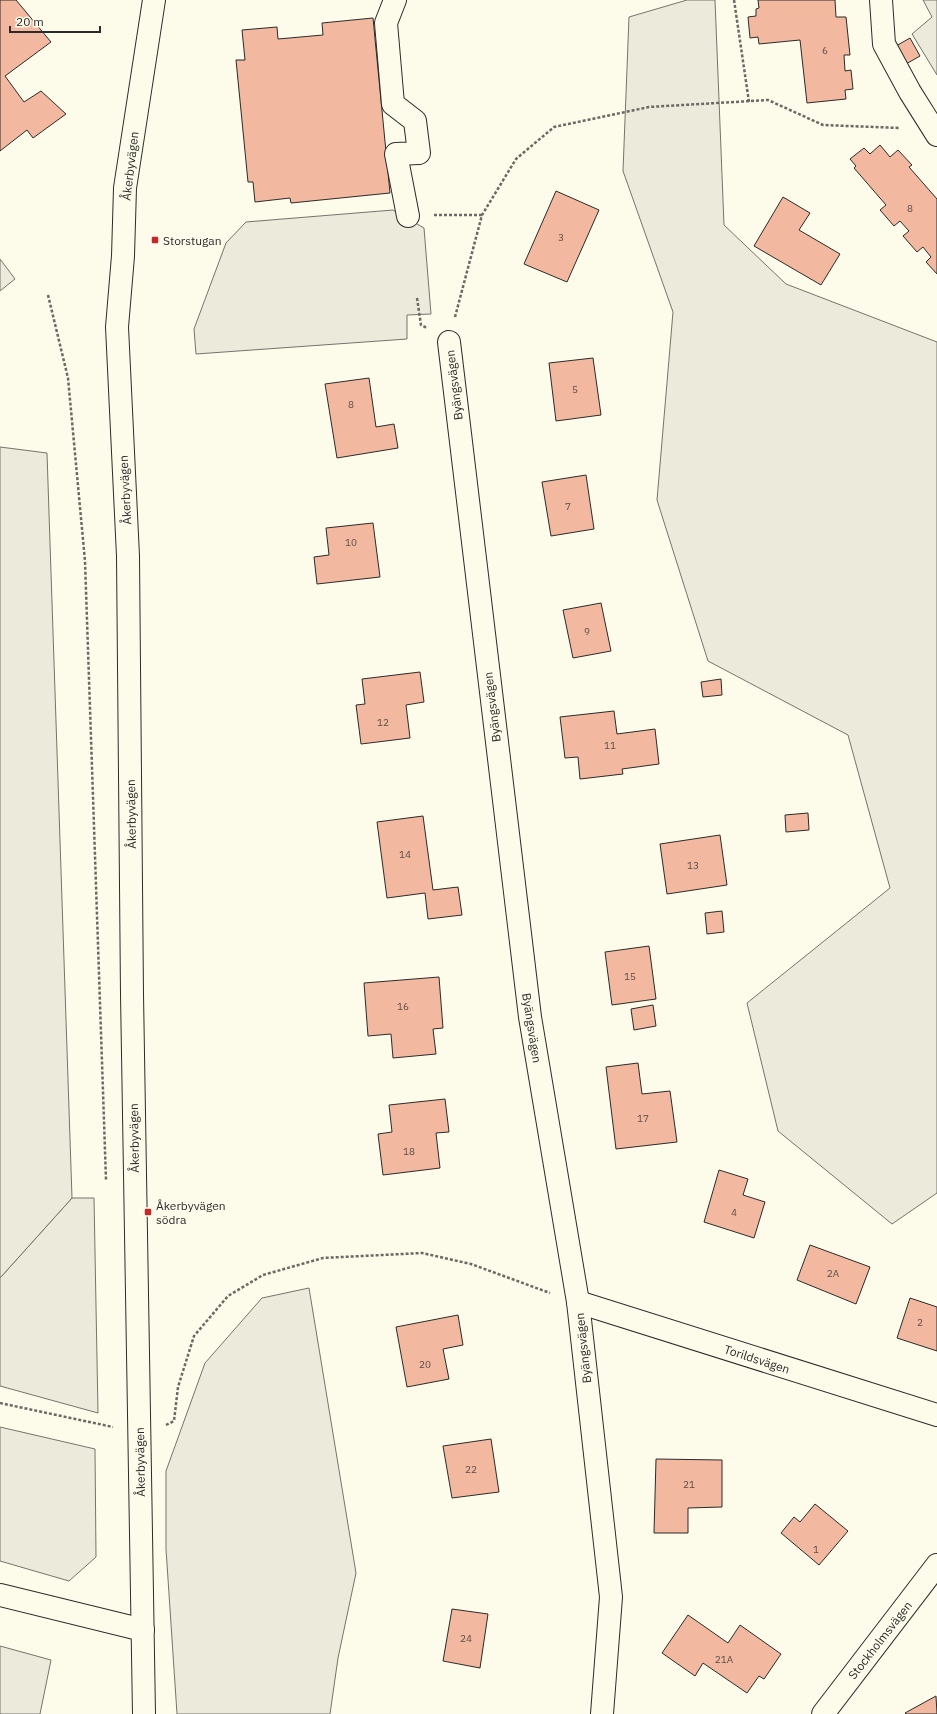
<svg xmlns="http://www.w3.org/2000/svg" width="937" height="1714" font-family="'IBM Plex Sans',sans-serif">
  <rect width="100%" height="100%" fill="#fdfbea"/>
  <g fill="#ecebdb" stroke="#74746e">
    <polygon points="687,0 715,0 724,225 786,284 937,342 937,1193 892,1224 778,1131 747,1003 890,888 848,735 708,661 657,500 673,312 623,171 629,17"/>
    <polygon points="72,1198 94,1198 98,1413 0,1386 0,1278"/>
    <polygon points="309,1288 356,1573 338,1658 330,1714 177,1714 166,1549 166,1471 205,1363 262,1298"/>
    <polygon points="0,1427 95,1449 96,1557 69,1581 0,1561"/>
  </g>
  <g fill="#eceadb" stroke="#74746e">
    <polygon points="923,0 937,0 937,75 912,34 932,17"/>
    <polygon points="393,210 424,228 431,314 407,315 407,339 196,354 194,329 226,243 246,222"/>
    <polygon points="0,259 15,279 0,291"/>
    <polygon points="0,447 47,453 72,1198 0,1278"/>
    <polygon points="0,1646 51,1660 40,1714 0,1714"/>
  </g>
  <g fill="#f2b8a0" stroke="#2b2b2b">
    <polygon points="0,0 16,0 51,42 5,76 24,102 41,91 66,114 33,138 27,130 0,151"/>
    <polygon points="758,0 835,0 836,17 846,17 850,55 844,55 845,71 851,70 853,89 845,90 846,99 807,103 800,40 759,44 758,37 750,38 748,17 756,16 756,9 759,8"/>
    <polygon points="373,18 390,193 291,203 290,198 255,202 253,182 248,182 236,60 245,60 242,30 277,27 278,39 323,35 322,23"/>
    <polygon points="910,38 920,56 906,64 896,46"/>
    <polygon points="880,145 890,157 898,150 912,165 909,167 937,199 937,274 926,262 931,257 923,247 917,252 903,236 909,231 900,221 894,226 880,210 886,205 854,168 856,166 850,159 864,148 870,154"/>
    <polygon points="556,191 599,210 567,282 524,264"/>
    <polygon points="783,197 810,213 799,230 840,254 821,285 754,246"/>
    <polygon points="593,358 601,415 556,421 549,363"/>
    <polygon points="369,378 376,427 394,424 398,448 337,458 325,384"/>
    <polygon points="586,475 594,529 551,536 542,482"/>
    <polygon points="373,523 380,577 317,584 314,557 329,555 326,528"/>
    <polygon points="601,603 611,651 573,658 563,610"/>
    <polygon points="420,672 424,702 406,705 410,738 361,744 356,705 365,704 362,679"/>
    <polygon points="721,679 722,695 703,697 701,682"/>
    <polygon points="614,711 617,734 655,729 659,764 622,769 623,774 580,779 578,757 565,758 560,717"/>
    <polygon points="808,813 809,830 786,832 785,815"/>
    <polygon points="423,816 433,890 458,887 462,915 428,919 425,893 387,898 377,822"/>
    <polygon points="720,835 727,885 667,894 660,844"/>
    <polygon points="722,911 724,932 707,934 705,913"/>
    <polygon points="649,946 656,999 612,1005 605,952"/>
    <polygon points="439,977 443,1028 433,1029 436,1054 393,1058 391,1034 368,1036 364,983"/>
    <polygon points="653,1005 656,1026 634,1030 631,1009"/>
    <polygon points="638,1063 642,1094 670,1091 677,1142 616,1149 606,1067"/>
    <polygon points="445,1099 449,1132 436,1133 440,1168 383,1175 378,1134 392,1132 389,1105"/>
    <polygon points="719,1170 748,1179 743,1195 765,1202 754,1238 704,1222"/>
    <polygon points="810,1245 870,1267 856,1304 797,1280"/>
    <polygon points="910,1298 937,1307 937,1351 897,1338"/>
    <polygon points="458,1315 463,1345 443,1349 449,1379 407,1387 396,1327"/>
    <polygon points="491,1439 499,1492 452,1498 443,1446"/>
    <polygon points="656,1459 722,1460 722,1507 688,1508 688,1533 654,1533"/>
    <polygon points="815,1504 848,1531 819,1565 781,1533 794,1517 800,1522"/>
    <polygon points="452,1609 488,1614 480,1668 443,1661"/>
    <polygon points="688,1615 728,1643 740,1625 781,1654 764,1679 759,1676 747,1693 703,1663 695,1676 662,1653"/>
    <polygon points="936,1696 937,1714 906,1714 905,1713"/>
  </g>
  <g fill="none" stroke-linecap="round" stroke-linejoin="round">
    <g stroke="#2b2b2b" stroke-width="24">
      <g id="street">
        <polyline points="395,0 386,23 393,104 415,121 419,153 396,154 408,216"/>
        <polyline points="881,0 884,44 910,92 937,135"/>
        <polyline points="449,342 530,1017 578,1302 611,1597 602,1714"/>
        <polyline points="578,1302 937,1415"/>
        <polyline points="0,1595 143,1630"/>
      </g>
    </g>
    <g stroke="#2b2b2b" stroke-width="24">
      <g id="secondary">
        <polyline points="144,1714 132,994 128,556 117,327 123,256 125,188 154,0"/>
        <polyline points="823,1714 937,1565"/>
      </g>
    </g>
    <g stroke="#6a6964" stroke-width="2.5" stroke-dasharray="3 2" stroke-linecap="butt">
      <polyline points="734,0 749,102"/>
      <polyline points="434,215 482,215"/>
      <polyline points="48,295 68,378 85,561 106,1180"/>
      <polyline points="417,298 421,325 427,328"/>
      <polyline points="455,317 482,215 516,159 554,127 649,107 768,100 823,125 900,128"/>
      <polyline points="0,1403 113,1427"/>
      <polyline points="166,1425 174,1421 178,1387 194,1336 228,1296 263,1275 323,1258 422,1253 471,1264 550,1293"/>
    </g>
    <use href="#street" stroke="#fdfbea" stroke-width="22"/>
    <use href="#secondary" stroke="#fdfbea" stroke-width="22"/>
  </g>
  <g fill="#c62828" stroke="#fdfbea" stroke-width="1.5">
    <rect x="151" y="236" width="8" height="8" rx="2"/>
    <rect x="144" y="1208" width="8" height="8" rx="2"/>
  </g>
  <g text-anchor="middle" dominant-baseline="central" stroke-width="3" stroke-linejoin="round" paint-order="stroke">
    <g font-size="10" fill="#5d4e48">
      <text x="825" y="50">6</text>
      <text x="910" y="208">8</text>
      <text x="561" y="237">3</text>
      <text x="575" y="389">5</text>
      <text x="351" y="404">8</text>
      <text x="568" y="506">7</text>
      <text x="351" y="542">10</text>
      <text x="587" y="631">9</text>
      <text x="383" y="722">12</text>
      <text x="610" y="745">11</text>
      <text x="405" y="854">14</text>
      <text x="693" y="865">13</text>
      <text x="630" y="976">15</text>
      <text x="403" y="1006">16</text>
      <text x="643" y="1118">17</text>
      <text x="409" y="1151">18</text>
      <text x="734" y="1212">4</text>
      <text x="833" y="1273">2A</text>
      <text x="920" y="1322">2</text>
      <text x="425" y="1364">20</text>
      <text x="471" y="1469">22</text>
      <text x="689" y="1484">21</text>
      <text x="816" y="1549">1</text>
      <text x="466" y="1638">24</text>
      <text x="724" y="1659">21A</text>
    </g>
    <g font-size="12" fill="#2b2b2b" stroke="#fdfbea">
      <text transform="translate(130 166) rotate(-83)">Åkerbyvägen</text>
      <text transform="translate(454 385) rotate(-97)">Byängsvägen</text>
      <text transform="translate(125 490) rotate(-93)">Åkerbyvägen</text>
      <text transform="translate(492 707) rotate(-97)">Byängsvägen</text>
      <text transform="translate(131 814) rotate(-91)">Åkerbyvägen</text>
      <text transform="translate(532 1028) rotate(81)">Byängsvägen</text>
      <text transform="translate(134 1138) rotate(-91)">Åkerbyvägen</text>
      <text transform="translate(583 1348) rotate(-96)">Byängsvägen</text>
      <text transform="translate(757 1359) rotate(18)">Torildsvägen</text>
      <text transform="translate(140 1462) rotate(-91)">Åkerbyvägen</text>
      <text transform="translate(880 1640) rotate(-52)">Stockholmsvägen</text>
    </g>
    <g font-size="12" fill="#2b2b2b" stroke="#fdfbea" text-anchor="start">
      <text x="163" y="240">Storstugan</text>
      <text x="156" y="1205">Åkerbyvägen<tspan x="156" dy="14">södra</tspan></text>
    </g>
  </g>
  <path d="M10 26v6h90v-6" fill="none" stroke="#2b2b2b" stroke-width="2"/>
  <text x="16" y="26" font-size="12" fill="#2b2b2b" stroke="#fdfbea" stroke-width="3" paint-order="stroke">20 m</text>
</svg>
